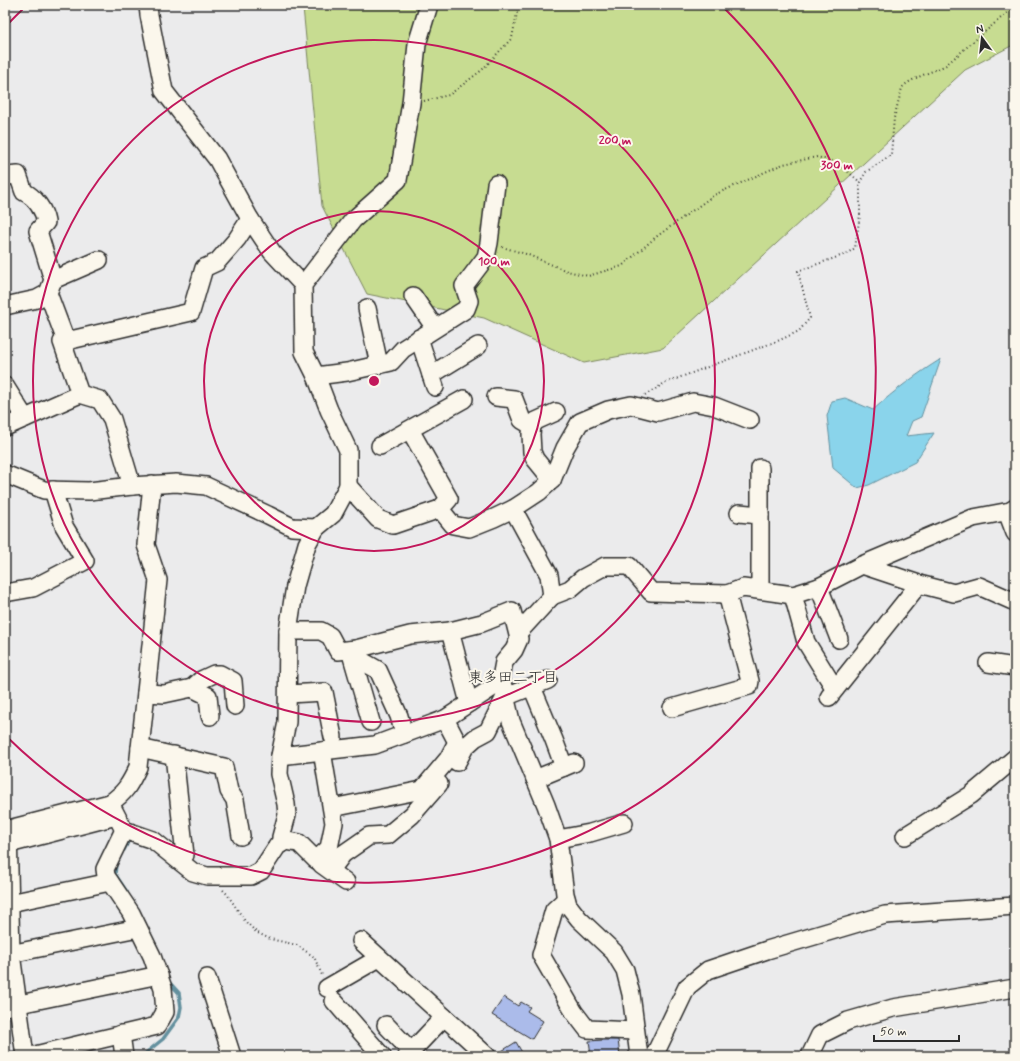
<svg xmlns="http://www.w3.org/2000/svg" width="1020" height="1061" font-family="Mynerve,'Klee One',sans-serif">
  <rect width="100%" height="100%" fill="#ebebec"/>
  <filter id="ink" filterUnits="userSpaceOnUse"><feTurbulence type="fractalNoise" baseFrequency=".025" numOctaves="2"/><feDisplacementMap in="SourceGraphic" scale="8" xChannelSelector="R" yChannelSelector="G"/><feConvolveMatrix kernelMatrix="1 2 1 2 8 2 1 2 1" color-interpolation-filters="sRGB"/></filter>
  <g filter="url(#ink)">
    <polygon fill="#c7dc91" stroke="#79845e" points="304,5 1015,5 1015,44 965,70 663,348 584,363 484,318 367,294 322,206 303,7"/>
    <path fill="#8ad4eb" stroke="#64909e" d="M941 359 921 417 912 421 906 436 934 433 915 462 869 485 857 488 833 468 827 416 832 401 845 398 873 410C895 390 917 374 941 359Z"/>
    <g fill="none" stroke-linecap="round" stroke-linejoin="round">
      <g stroke="#64909e" stroke-width="3.5">
        <polyline points="124,850 130,838"/>
        <polyline points="116,864 115,874 127,892"/>
        <polyline points="142,1056 163,1039 179,1017 181,1007 179,993 168,981"/>
      </g>
    </g>
    <g fill="#abbbea" stroke="#2b2b2b">
      <polygon points="504,997 518,1006 521,1002 530,1007 527,1011 543,1021 532,1039 492,1015"/>
      <polygon points="603,1040 618,1040 620,1056 591,1056 589,1041"/>
      <polygon points="516,1042 524,1056 497,1056 497,1054"/>
    </g>
    <g fill="none" stroke-linecap="round" stroke-linejoin="round">
      <g stroke="#2b2b2b" stroke-width="20">
        <g id="minor">
          <path d="M5 176 18 175 24 192C35 197 44 210 46 222L38 231 53 280 48 293"/>
          <polyline points="250,219 272,252 303,285"/>
          <polyline points="53,280 99,260"/>
          <polyline points="413,296 435,328"/>
          <polyline points="5,306 37,299 48,293 66,341"/>
          <polyline points="367,308 379,365"/>
          <polyline points="419,338 435,387"/>
          <polyline points="431,375 478,346"/>
          <polyline points="316,376 347,372 391,362 403,349 466,309 469,301 464,286 486,257 489,243 496,184"/>
          <polyline points="5,386 25,418"/>
          <polyline points="496,397 514,399 522,420 532,426"/>
          <polyline points="5,427 80,394"/>
          <polyline points="410,430 449,499 440,509"/>
          <polyline points="380,446 464,399"/>
          <polyline points="760,468 760,590"/>
          <polyline points="5,474 44,490 89,491 132,486 176,483 206,486 268,515 292,527 316,528 307,544 295,586 288,631 287,722 280,756 322,751 334,823 329,848 316,860 299,843 286,841 278,845 261,871 251,876 207,876 193,872 153,840 124,830 110,803"/>
          <polyline points="552,480 535,459 532,452 531,434 532,426 536,421 556,412"/>
          <polyline points="132,486 112,419 100,400 80,394 62,342 191,312 204,268 217,262 237,239 250,219 217,159 164,91 149,15 148,5"/>
          <polyline points="348,486 348,450 329,410 316,376 304,352 303,285 353,220 398,180 411,103 417,44 429,5"/>
          <polyline points="513,509 549,575 552,596 518,633"/>
          <polyline points="1007,512 1015,533"/>
          <polyline points="739,513 760,515"/>
          <polyline points="316,528 333,514 348,486 378,519 393,525 440,509 453,525 469,528 494,518 513,509 539,492 552,480 565,448 580,422 608,410 631,405 658,412 693,402 714,406 750,420"/>
          <polyline points="862,565 919,584 954,593 979,586 1015,602"/>
          <polyline points="819,587 839,639"/>
          <polyline points="5,593 33,588 85,561 64,526 53,490"/>
          <polyline points="793,595 806,642 835,689"/>
          <polyline points="552,596 570,589 583,578 605,566 629,566 651,592 727,594"/>
          <polyline points="288,631 321,631 330,636 338,651 356,649 410,635 450,631 482,623 512,611 519,639 514,650 504,662 501,678 511,721 546,805 558,839 565,894 568,905 579,919 614,952 625,970 631,994 639,1056"/>
          <polyline points="450,631 469,703"/>
          <polyline points="356,649 362,661 378,670 399,716 404,734"/>
          <polyline points="350,650 371,722"/>
          <polyline points="988,663 1015,667"/>
          <polyline points="532,687 554,740 564,767"/>
          <polyline points="192,688 208,696 210,716"/>
          <polyline points="146,693 164,694 192,688 201,680 214,674 220,674 233,681 235,706"/>
          <polyline points="288,694 324,692 333,737"/>
          <polyline points="829,697 919,584"/>
          <polyline points="672,708 749,686 750,681 727,594 743,588 793,595 819,587 862,565 973,518 1010,511 1015,508"/>
          <polyline points="445,719 501,682"/>
          <polyline points="140,748 224,767 229,791 235,800 241,836"/>
          <polyline points="322,751 375,745 445,719 457,742 448,759 422,790 332,808"/>
          <polyline points="174,755 185,855"/>
          <polyline points="280,756 279,774 286,804 287,815 281,837 281,844"/>
          <polyline points="457,762 465,747 475,738 488,731 505,697 548,680"/>
          <polyline points="535,779 574,763"/>
          <polyline points="8,829 11,954 25,1056"/>
          <path d="M5 830 110 803C125 793 130 784 138 767L158 580 146 545 152 484"/>
          <polyline points="905,836 971,795 1015,758"/>
          <polyline points="558,839 590,833 624,823"/>
          <polyline points="5,845 116,816"/>
          <polyline points="321,864 346,882"/>
          <polyline points="331,870 343,854 369,836 388,835 412,815 439,784"/>
          <polyline points="566,899 554,910 541,955 574,1012 587,1029 635,1031"/>
          <polyline points="5,904 110,882"/>
          <polyline points="361,941 487,1056"/>
          <polyline points="5,955 138,928"/>
          <polyline points="207,978 232,1056"/>
          <polyline points="327,988 379,958"/>
          <polyline points="334,1001 382,1056"/>
          <polyline points="5,1007 159,975"/>
          <polyline points="386,1025 411,1051"/>
          <polyline points="121,1034 124,1056"/>
          <polyline points="31,1056 157,1026 165,1012 163,988 152,956 131,913 106,876 105,869 124,830"/>
          <polyline points="407,1056 444,1017"/>
          <polyline points="654,1056 687,987 708,970 767,950 885,915 1015,906"/>
          <polyline points="810,1056 820,1035 848,1021 893,1008 1015,988"/>
        </g>
      </g>
      <g stroke="#2b2b2b" stroke-width="2" stroke-dasharray="1 3" stroke-linecap="butt">
        <polyline points="424,101 449,95 482,70 512,38 517,13 517,5"/>
        <polyline points="502,247 526,254 567,271 588,276 622,266 656,237 714,195 783,164 817,157 833,161 840,165 860,182"/>
        <path d="M645 395 665 383 780 340 799 331 810 318 798 271 846 254 855 248 860 215V182L866 172 891 155 894 118 902 88C908 79 935 71 946 65L1015 6"/>
        <polyline points="223,890 227,894 245,921 256,932 270,939 297,945 314,957 322,975"/>
      </g>
      <use href="#minor" stroke="#fbf7ec" stroke-width="17"/>
    </g>
  </g>
  <g fill="none" stroke="#c2185b" stroke-width="2">
    <circle cx="374" cy="381" r="170"/>
    <circle cx="374" cy="381" r="341"/>
    <path d="M6 26A511 511 0 0 1 25 7M723 7A511 511 0 1 1 6 736"/>
  </g>
  <g text-anchor="middle" dominant-baseline="central" stroke-width="4" stroke-linejoin="round" paint-order="stroke">
    <g font-size="15" fill="#2b2b2b" stroke="#fbf7ec">
      <text x="513" y="678">東多田二丁目</text>
    </g>
  </g>
  <circle cx="374" cy="381" r="6" fill="#c2185b" stroke="#fbf7ec" stroke-width="2"/>
  <g font-size="12" text-anchor="middle" font-weight="bold" fill="#c2185b" stroke="#fbf7ec" stroke-width="4" stroke-linejoin="round" paint-order="stroke">
    <text x="615" y="144">200 m</text>
    <text x="837" y="169">300 m</text>
    <text x="494" y="265">100 m</text>
  </g>
  <rect width="1020" height="1061" fill="none" stroke="#fbf7ec" stroke-width="20"/>
  <rect x="10" y="10" width="1000" height="1041" fill="none" stroke="#2b2b2b" stroke-width="1.5" filter="url(#ink)"/>
  <g transform="translate(982 38) rotate(345)" stroke="#fbf7ec" stroke-width="3" paint-order="stroke">
  <path d="M0-3L7 15L0 10L-7 15Z" fill="#2b2b2b"/>
  <text y="-6" font-size="11" font-weight="bold" text-anchor="middle" fill="#2b2b2b">N</text>
  </g>
  <path d="M874 1035v6h85v-6" fill="none" stroke="#2b2b2b" stroke-width="2"/>
  <text x="880" y="1035" font-size="12" fill="#2b2b2b" stroke="#fbf7ec" stroke-width="3" paint-order="stroke">50 m</text>
</svg>
